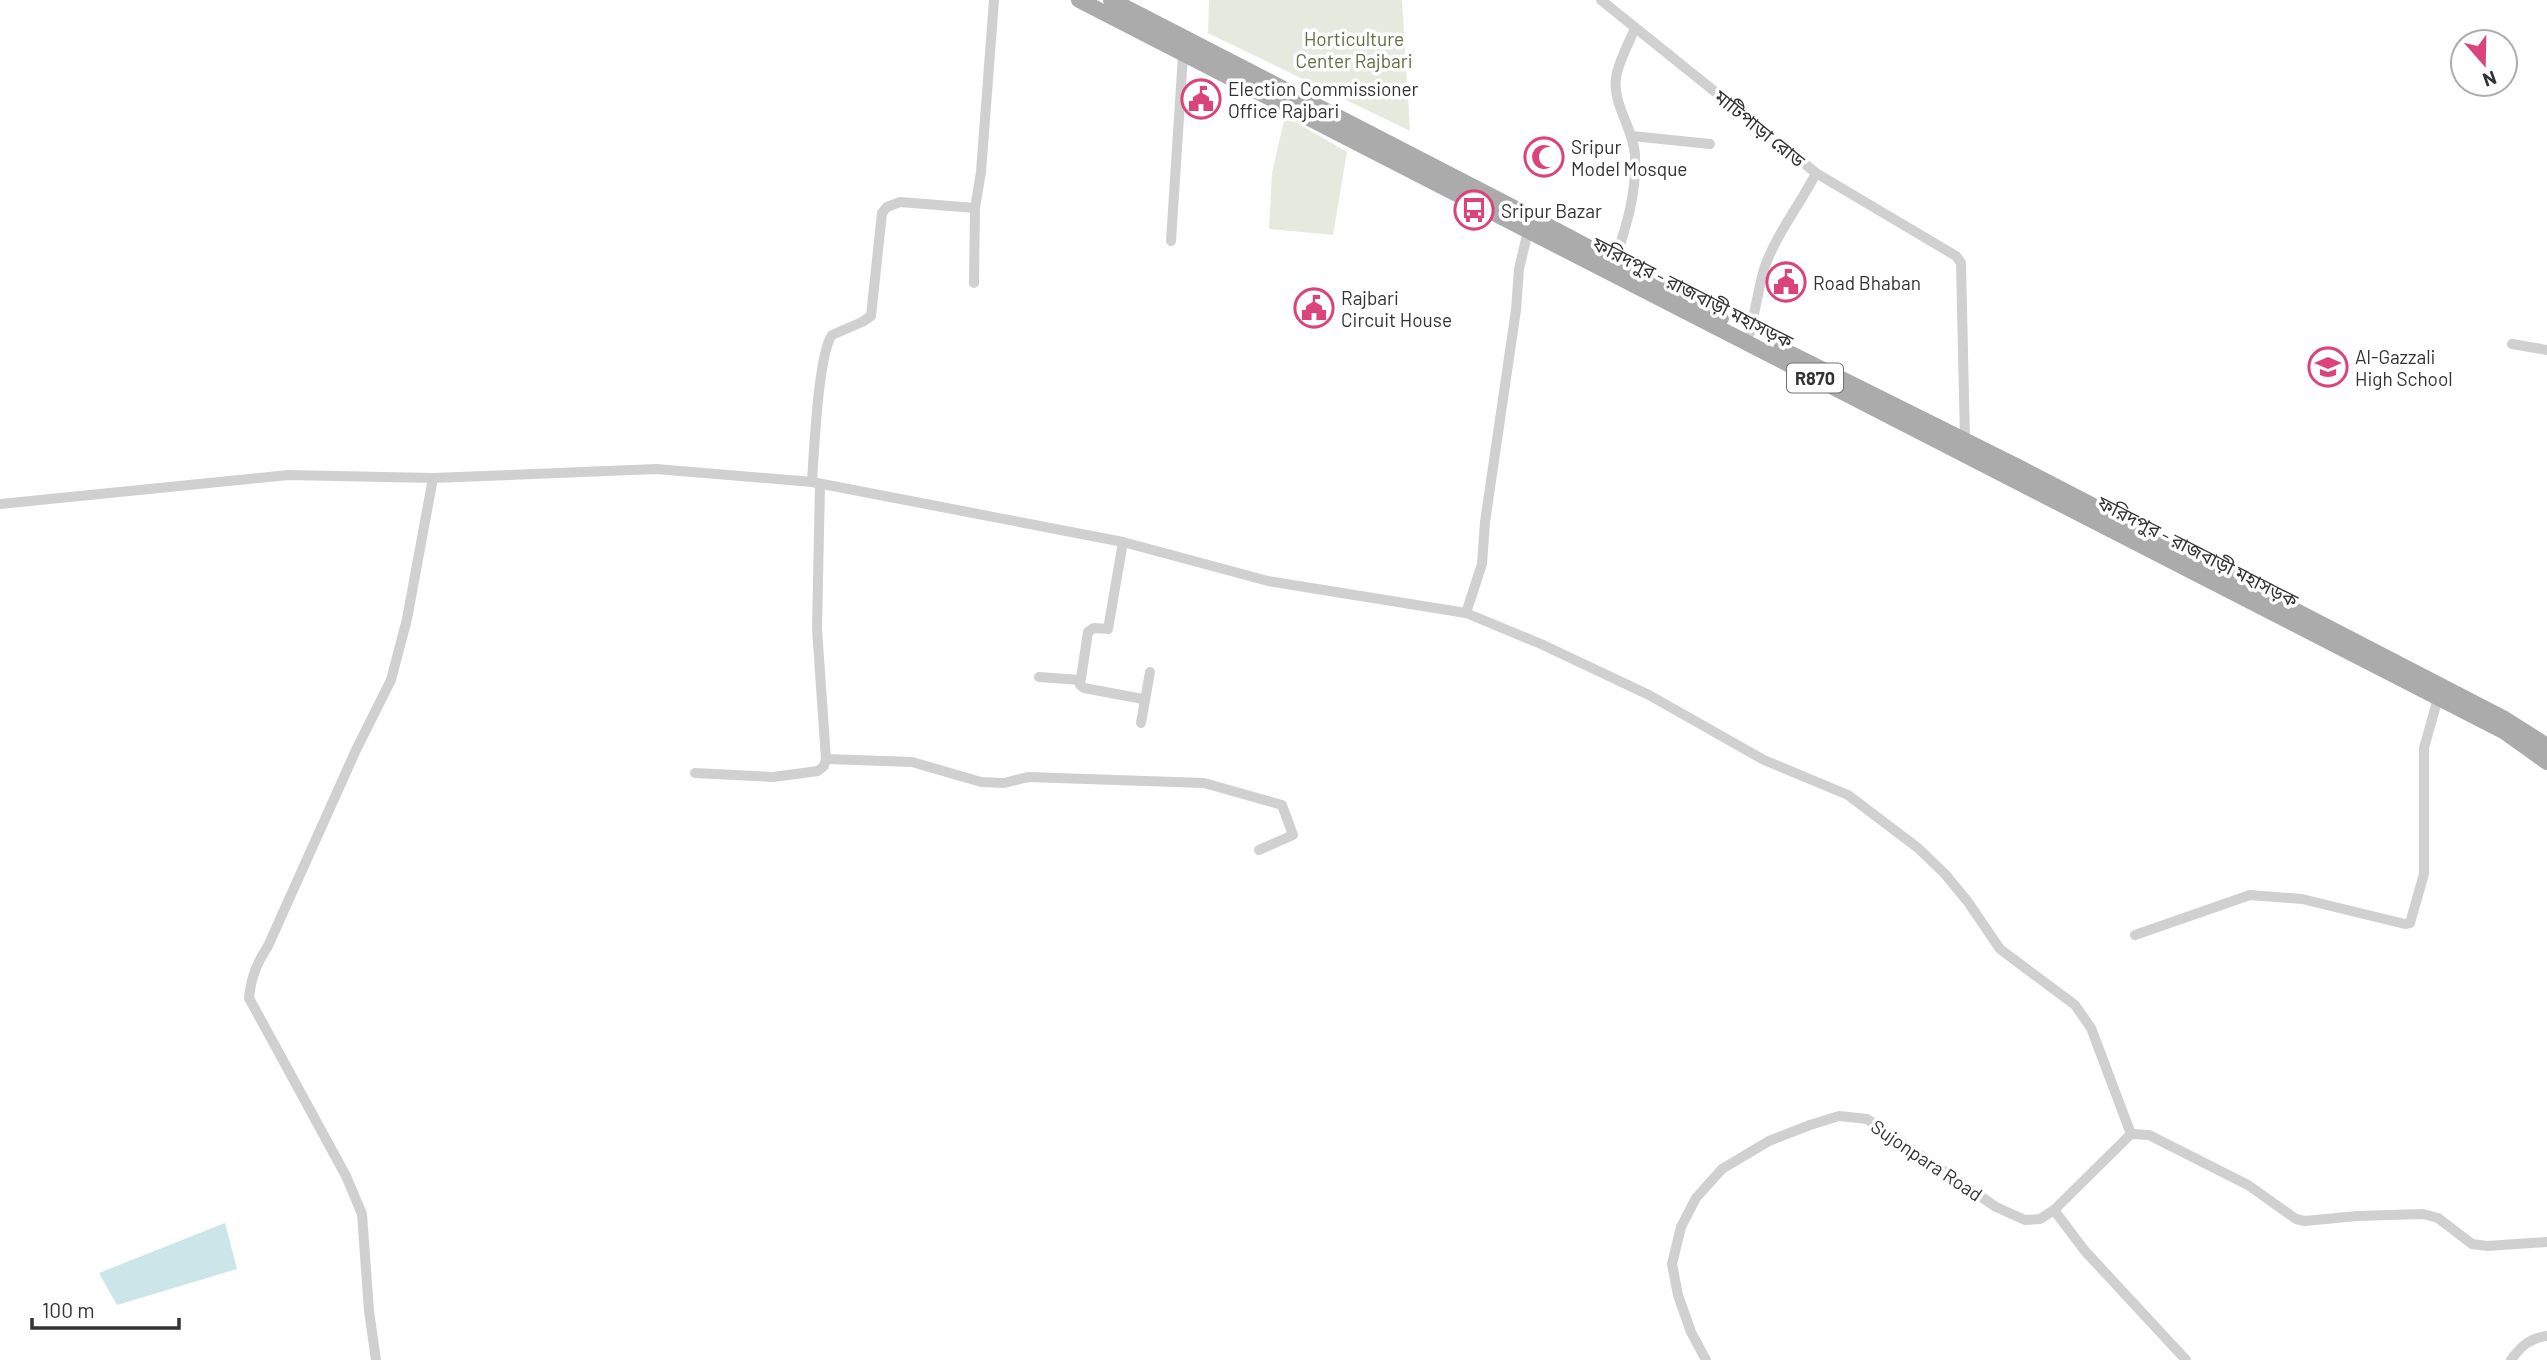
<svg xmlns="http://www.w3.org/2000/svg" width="2547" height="1360" font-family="Barlow,'Noto Sans Bengali',sans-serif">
  <rect width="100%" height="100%" fill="#fff"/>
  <g fill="#e6e9dd">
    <polygon points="1209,0 1402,0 1410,131 1208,33"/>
    <polygon points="1285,116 1347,152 1333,235 1269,229 1272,173"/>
  </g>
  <polygon fill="#cbe5e8" points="225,1223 237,1269 117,1305 99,1273"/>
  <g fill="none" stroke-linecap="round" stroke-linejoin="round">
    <g stroke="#d0d0d0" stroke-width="10">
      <path d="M1601 0 1816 173C1800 205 1776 234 1764 269 1758 290 1755 312 1750 333"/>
      <polyline points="1632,136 1710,144"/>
      <polyline points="1816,173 1956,256 1961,263 1965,441"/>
      <polyline points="1171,241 1183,55"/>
      <path d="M1615 261C1626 227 1637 192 1635 156 1634 129 1612 104 1616 78 1618 62 1629 43 1635 28"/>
      <polyline points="974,283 975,208"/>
      <polyline points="2512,344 2547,350"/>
      <path d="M812 482C814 453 818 355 832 335L862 322 871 316 882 213 887 207 900 202 975 208 981 172 994 0"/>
      <polyline points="0,504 288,475 433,478 656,469 812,482 1123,542 1268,581 1466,613 1541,644 1649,695 1764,760 1848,795 1918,848 1945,874 1968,902 2000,949 2075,1005 2091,1028 2131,1134"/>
      <polyline points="1123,542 1108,629 1094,628 1088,632 1080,685 1084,688 1143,699"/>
      <polyline points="1466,613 1482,564 1485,522 1516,310 1519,269 1528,231"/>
      <polyline points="1039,677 1080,680"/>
      <polyline points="1141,723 1150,672"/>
      <polyline points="826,759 912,762 981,782 1004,783 1028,777 1204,783 1282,805 1293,835 1259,850"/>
      <polyline points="695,773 773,777 818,771 824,766 826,759 817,629 820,484"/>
      <polyline points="2135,935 2250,895 2302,899 2405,924 2410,923 2424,874 2424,748 2438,698"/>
      <polyline points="2054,1210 2085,1251 2186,1360"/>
      <path d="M376 1360 369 1311 362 1214 346 1176 249 998C251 977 257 963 268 946L356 750 391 680 407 619 433 478"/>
      <polyline points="1706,1360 1691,1332 1678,1295 1672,1264 1681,1227 1696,1198 1722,1169 1769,1141 1810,1125 1839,1116 1867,1119 1996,1207 2025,1220 2040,1219 2054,1210 2131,1134 2149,1135 2248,1185 2296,1219 2305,1221 2357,1216 2423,1214 2438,1218 2472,1244 2487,1246 2547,1242"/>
      <path d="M2511 1360C2521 1346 2530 1338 2547 1336"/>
    </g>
    <g stroke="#ababab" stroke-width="16">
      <polyline points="1079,0 2505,732 2547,762"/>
      <polyline points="1111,0 1522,212 1721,318"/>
      <polyline points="1781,349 2022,469 2503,718 2547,746"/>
    </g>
  </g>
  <defs>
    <g id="civic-ring" transform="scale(2.0125)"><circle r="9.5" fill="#fff" stroke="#da447a" stroke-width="1.5"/><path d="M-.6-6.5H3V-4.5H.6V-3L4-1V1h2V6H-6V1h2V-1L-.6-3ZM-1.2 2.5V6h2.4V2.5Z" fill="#da447a"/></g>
    <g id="mosque-ring" transform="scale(2.0125)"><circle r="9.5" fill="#fff" stroke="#da447a" stroke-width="1.5"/><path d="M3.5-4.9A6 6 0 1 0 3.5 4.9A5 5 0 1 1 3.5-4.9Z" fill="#da447a"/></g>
    <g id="bus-ring" transform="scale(2.0125)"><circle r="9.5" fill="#fff" stroke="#da447a" stroke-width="1.5"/><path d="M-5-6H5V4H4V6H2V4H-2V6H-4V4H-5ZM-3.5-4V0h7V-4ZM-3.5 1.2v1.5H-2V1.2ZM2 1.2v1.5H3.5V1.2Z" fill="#da447a"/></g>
    <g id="school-ring" transform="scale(2.0125)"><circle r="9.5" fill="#fff" stroke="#da447a" stroke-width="1.5"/><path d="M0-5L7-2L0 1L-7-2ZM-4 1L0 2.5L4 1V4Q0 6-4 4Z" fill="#da447a"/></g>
  </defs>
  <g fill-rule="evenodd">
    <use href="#civic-ring" x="1201" y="99"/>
    <use href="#mosque-ring" x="1544" y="157"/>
    <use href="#bus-ring" x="1474" y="210"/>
    <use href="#civic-ring" x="1786" y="282"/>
    <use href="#civic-ring" x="1314" y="308"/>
    <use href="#school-ring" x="2328" y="367"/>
  </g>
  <g text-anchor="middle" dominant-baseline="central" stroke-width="7" stroke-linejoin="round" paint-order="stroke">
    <rect fill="#fff" stroke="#707070" stroke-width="2" x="1787" y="363.5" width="56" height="29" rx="5"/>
    <g font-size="18" font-weight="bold" fill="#333">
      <text x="1815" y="378">R870</text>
    </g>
    <g font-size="19" fill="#626d42" stroke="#fff">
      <text x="1354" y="38">Horticulture<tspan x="1354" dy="22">Center Rajbari</tspan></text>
    </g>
    <g font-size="19" fill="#333" stroke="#fff" text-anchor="start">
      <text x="1228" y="88">Election Commissioner<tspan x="1228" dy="22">Office Rajbari</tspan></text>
      <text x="1571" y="146">Sripur<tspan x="1571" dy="22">Model Mosque</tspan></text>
      <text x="1501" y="210">Sripur Bazar</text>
      <text x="1813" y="282">Road Bhaban</text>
      <text x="1341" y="297">Rajbari<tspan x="1341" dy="22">Circuit House</tspan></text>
      <text x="2355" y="356">Al-Gazzali<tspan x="2355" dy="22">High School</tspan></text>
    </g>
    <g font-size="19" fill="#333" stroke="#fff">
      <text transform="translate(1760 128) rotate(39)">মাটিপাড়া রোড</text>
      <text transform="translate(1693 292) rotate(27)">ফরিদপুর - রাজবাড়ী মহাসড়ক</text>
      <text transform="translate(2198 551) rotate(27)">ফরিদপুর - রাজবাড়ী মহাসড়ক</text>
      <text transform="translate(1927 1160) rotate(34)">Sujonpara Road</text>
    </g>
  </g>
  <g transform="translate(2484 63) rotate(160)"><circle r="33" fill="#ffffff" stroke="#adadad" stroke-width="2"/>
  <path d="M0-5L12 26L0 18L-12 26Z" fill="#da447a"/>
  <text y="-10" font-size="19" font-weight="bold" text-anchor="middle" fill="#333333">N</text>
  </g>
  <path d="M32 1318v10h147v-10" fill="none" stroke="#333333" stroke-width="3.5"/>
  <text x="42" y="1318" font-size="21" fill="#333333" stroke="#ffffff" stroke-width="5" paint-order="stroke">100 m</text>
</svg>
